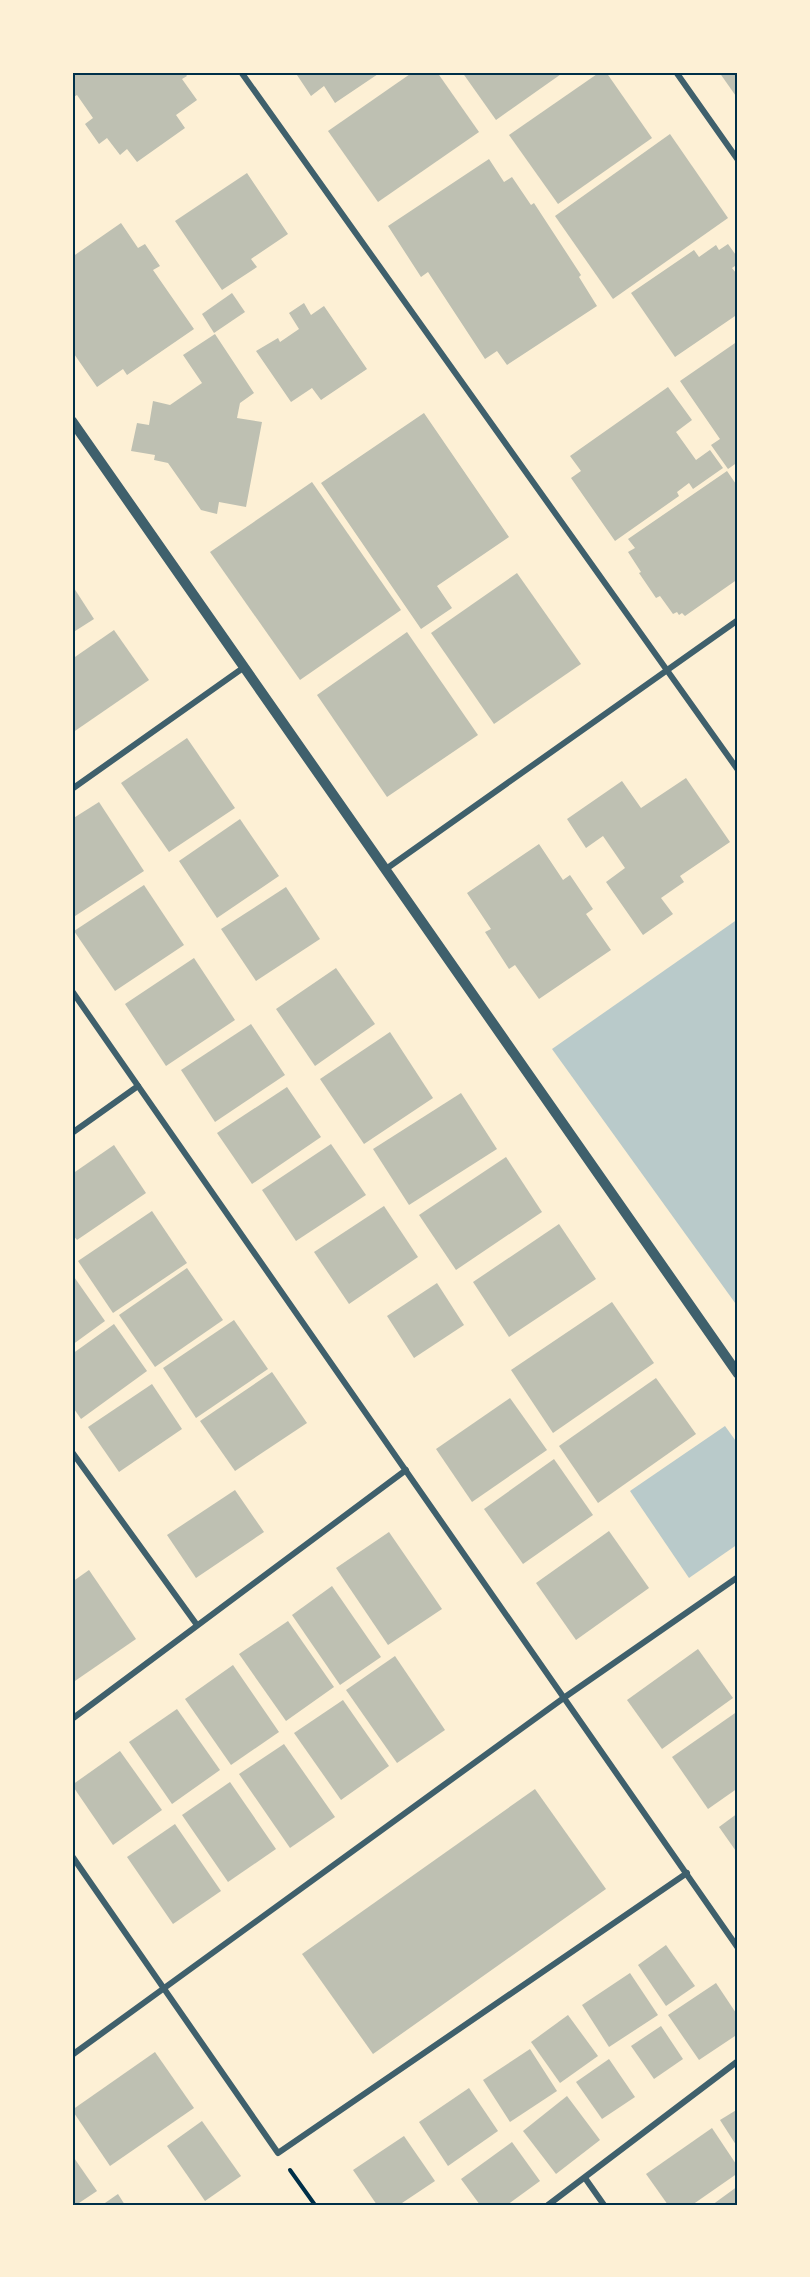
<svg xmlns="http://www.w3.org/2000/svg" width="810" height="2277" font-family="'Space Grotesk',sans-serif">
  <rect width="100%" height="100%" fill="#fdf0d5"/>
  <g fill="#b9caca">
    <polygon points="738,919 738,1307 552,1049"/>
    <polygon points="725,1426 738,1444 738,1544 689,1578 630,1491"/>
  </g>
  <g fill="#bec0b2">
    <polygon points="72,72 184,72 187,76 182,79 197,100 176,115 185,128 137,162 127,149 120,155 107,138 99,144 85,124 93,118 77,95 72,98"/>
    <polygon points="295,72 381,72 335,103 324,86 311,96"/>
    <polygon points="413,72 437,72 479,132 378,202 328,131"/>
    <polygon points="462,72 564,72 496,120"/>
    <polygon points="600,72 606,72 652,138 558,204 509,135"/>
    <polygon points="719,72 738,72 738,99"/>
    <polygon points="670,134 728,218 613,299 555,216"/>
    <polygon points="489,159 504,182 512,177 531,205 534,203 581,275 579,277 597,306 507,365 497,351 485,359 428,272 421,277 388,226"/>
    <polygon points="247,173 288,234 251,259 257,267 222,290 175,221"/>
    <polygon points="121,223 138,248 145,244 160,266 153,270 194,329 127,375 123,369 97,387 72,351 72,257"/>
    <polygon points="728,244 738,258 738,264 732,268 736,273 738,272 738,314 675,357 631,293 694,250 699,257 716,245 719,250"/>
    <polygon points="232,293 245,312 214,333 202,314"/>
    <polygon points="304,303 311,315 324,306 367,369 321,400 312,388 291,402 256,351 278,338 280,342 299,329 289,313"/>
    <polygon points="215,334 254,393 240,403 237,418 262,422 246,507 219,502 217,514 201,510 168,463 154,460 155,455 131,451 137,423 149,425 153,401 170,405 202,383 183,355"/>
    <polygon points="738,341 738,462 728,469 711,445 720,439 680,381"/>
    <polygon points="668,387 692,420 676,432 696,460 710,450 723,468 693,489 689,483 677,492 679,496 615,541 571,478 581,471 570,456"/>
    <polygon points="424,413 509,537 437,586 452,608 421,629 321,483"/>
    <polygon points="727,471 738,487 738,579 685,616 682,613 679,615 677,612 673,614 660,596 656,598 639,573 641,572 628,552 635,548 628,539"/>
    <polygon points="312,482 401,610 300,680 210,552"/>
    <polygon points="517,573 581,664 494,724 431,633"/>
    <polygon points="72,585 94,619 72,633"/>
    <polygon points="114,630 149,680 72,733 72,659"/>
    <polygon points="407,632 478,735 387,797 317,695"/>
    <polygon points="187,738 235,808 169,852 121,783"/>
    <polygon points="686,778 730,842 680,876 684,882 661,898 673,914 643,935 606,882 625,868 603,836 586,848 567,819 622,781 641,808"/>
    <polygon points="99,802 144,871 72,918 72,819"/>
    <polygon points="240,819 279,876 217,918 179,861"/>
    <polygon points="539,844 563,880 570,875 593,909 586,914 611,950 539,999 515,965 509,969 485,932 491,929 467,893"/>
    <polygon points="144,885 184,945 115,991 74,931"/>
    <polygon points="286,887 320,939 256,981 221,929"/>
    <polygon points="194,958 235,1020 166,1066 125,1004"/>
    <polygon points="336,968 375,1024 315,1066 276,1009"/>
    <polygon points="251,1024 285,1075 215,1122 181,1070"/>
    <polygon points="390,1032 433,1098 364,1144 320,1079"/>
    <polygon points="287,1087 321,1137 252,1184 217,1133"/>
    <polygon points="461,1093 497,1149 409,1205 373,1149"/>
    <polygon points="331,1144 366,1195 296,1241 262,1190"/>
    <polygon points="114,1145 146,1193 77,1240 72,1234 72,1174"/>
    <polygon points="506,1157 542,1212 456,1270 419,1215"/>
    <polygon points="384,1206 418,1257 349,1304 314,1252"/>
    <polygon points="152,1211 187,1263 113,1313 78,1261"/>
    <polygon points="559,1224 596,1279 509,1337 473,1282"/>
    <polygon points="187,1268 223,1320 155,1367 119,1315"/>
    <polygon points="72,1274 105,1321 72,1345"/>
    <polygon points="437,1283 464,1325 414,1358 387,1316"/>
    <polygon points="612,1302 654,1363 553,1433 511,1370"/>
    <polygon points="234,1320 268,1369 196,1418 163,1368"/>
    <polygon points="114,1324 147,1371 81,1419 72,1406 72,1354"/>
    <polygon points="272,1372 307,1423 235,1471 200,1421"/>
    <polygon points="656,1378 696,1434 598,1503 559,1446"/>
    <polygon points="152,1384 182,1429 119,1472 88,1427"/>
    <polygon points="510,1398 547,1450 472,1502 436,1449"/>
    <polygon points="554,1459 593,1515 523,1564 484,1509"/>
    <polygon points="235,1490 264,1532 196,1578 167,1535"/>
    <polygon points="609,1531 649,1588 576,1640 536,1583"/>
    <polygon points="389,1532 442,1609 388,1645 336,1568"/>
    <polygon points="89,1570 136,1639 72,1683 72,1582"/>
    <polygon points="332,1586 381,1657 340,1685 292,1615"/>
    <polygon points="288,1621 334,1687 286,1721 239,1654"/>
    <polygon points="698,1649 733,1698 662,1749 627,1700"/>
    <polygon points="395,1656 445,1730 397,1763 346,1690"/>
    <polygon points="233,1665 279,1732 231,1765 185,1699"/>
    <polygon points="343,1700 389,1766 341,1800 294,1733"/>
    <polygon points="177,1709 220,1770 172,1804 129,1742"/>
    <polygon points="738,1711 738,1788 708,1809 672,1757"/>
    <polygon points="284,1744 335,1817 290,1848 239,1774"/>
    <polygon points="120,1751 162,1810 113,1845 72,1785"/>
    <polygon points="230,1782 276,1849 228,1882 182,1815"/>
    <polygon points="535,1789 606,1889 373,2054 302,1954"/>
    <polygon points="738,1813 738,1854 719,1827"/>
    <polygon points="175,1824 221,1891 173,1924 127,1857"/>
    <polygon points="666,1945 695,1986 666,2006 638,1965"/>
    <polygon points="630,1973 658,2015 609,2047 582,2005"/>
    <polygon points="716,1983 738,2016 738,2034 699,2060 668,2015"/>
    <polygon points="568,2015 598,2056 560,2083 531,2042"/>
    <polygon points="661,2026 683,2059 654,2079 631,2046"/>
    <polygon points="530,2049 557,2091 510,2122 483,2080"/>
    <polygon points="155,2052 194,2108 110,2166 72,2110"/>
    <polygon points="609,2059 635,2097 602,2119 576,2082"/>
    <polygon points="469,2088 498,2131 448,2166 419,2122"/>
    <polygon points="567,2096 600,2140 556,2174 523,2131"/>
    <polygon points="738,2109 738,2148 720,2120"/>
    <polygon points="202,2121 241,2176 205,2201 167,2146"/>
    <polygon points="712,2128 738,2167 738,2173 692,2205 668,2205 646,2174"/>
    <polygon points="404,2136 435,2181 399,2205 377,2205 353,2170"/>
    <polygon points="512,2142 540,2181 507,2205 480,2205 461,2179"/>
    <polygon points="72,2155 97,2191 76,2205 72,2205"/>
    <polygon points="738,2186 738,2205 712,2205"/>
    <polygon points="118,2194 125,2205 102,2205"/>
  </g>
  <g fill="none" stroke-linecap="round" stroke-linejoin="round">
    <polyline stroke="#003049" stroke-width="4" points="290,2170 315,2205"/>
    <g stroke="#3f606c" stroke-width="6">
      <polyline points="241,72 738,770"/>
      <polyline points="676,72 738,160"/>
      <polyline points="72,789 243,668"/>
      <polyline points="386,869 738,620"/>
      <polyline points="72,991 738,1948"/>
      <polyline points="72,1133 138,1086"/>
      <polyline points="72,1452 197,1625"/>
      <polyline points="72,1719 406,1470"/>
      <polyline points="72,1856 278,2153 687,1873"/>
      <polyline points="72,2055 565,1697 738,1577"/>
      <polyline points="585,2178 604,2205"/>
      <polyline points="548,2205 738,2061"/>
    </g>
    <polyline stroke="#3f606c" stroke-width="10" points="72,421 738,1374"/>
  </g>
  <rect width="810" height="2277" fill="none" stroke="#fdf0d5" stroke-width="147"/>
  <rect x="74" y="74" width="662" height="2130" fill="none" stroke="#003049" stroke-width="2"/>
</svg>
